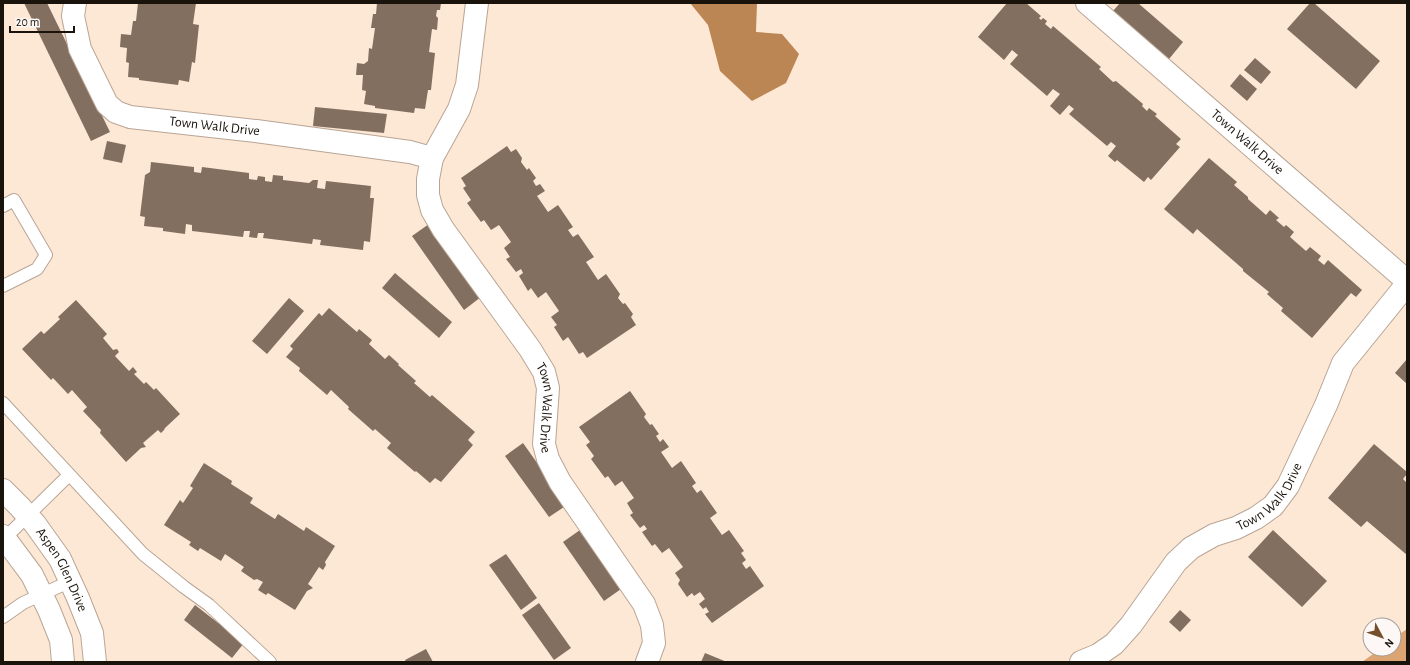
<svg xmlns="http://www.w3.org/2000/svg" width="1410" height="665" font-family="'Alegreya Sans',sans-serif">
  <rect width="100%" height="100%" fill="#fde8d6"/>
  <polygon fill="#dca472" points="1407,629 1407,662 1362,662 1380,649 1394,649 1394,638"/>
  <polygon fill="#bc8654" points="690,3 757,3 756,32 782,34 799,54 786,83 752,101 720,71 708,25"/>
  <g fill="#826f60">
    <polygon points="24,3 47,3 110,132 91,141"/>
    <polygon points="138,3 196,3 193,24 199,25 195,63 192,62 189,82 179,80 178,85 139,80 139,78 128,77 129,63 126,62 127,48 120,47 121,34 131,35 133,21 136,21"/>
    <polygon points="377,3 441,3 440,10 437,10 436,16 438,18 437,30 432,29 429,52 435,53 431,90 428,90 425,109 415,108 414,113 375,108 375,106 364,104 366,91 362,90 363,75 356,75 357,63 364,64 368,61 369,48 372,49 375,28 371,28 373,14 376,14"/>
    <polygon points="1007,3 1026,3 1041,16 1039,18 1041,20 1043,18 1047,21 1045,24 1051,29 1053,26 1101,67 1099,69 1113,82 1116,81 1143,104 1142,106 1147,111 1149,108 1157,114 1155,116 1181,139 1176,144 1180,147 1151,180 1148,177 1144,182 1117,160 1115,162 1108,156 1116,146 1111,142 1107,146 1069,114 1074,109 1069,105 1060,115 1050,106 1060,94 1053,89 1047,96 1010,64 1018,55 1012,50 1004,60 978,37"/>
    <polygon points="1120,3 1138,3 1183,42 1169,59 1113,11"/>
    <polygon points="1310,3 1314,3 1380,61 1356,89 1287,29"/>
    <polygon points="1255,58 1271,72 1261,84 1244,70"/>
    <polygon points="1240,74 1257,89 1247,101 1230,86"/>
    <polygon points="315,107 387,114 384,133 313,126"/>
    <polygon points="107,141 126,145 122,163 103,159"/>
    <polygon points="507,146 511,152 516,149 522,158 521,162 527,170 529,168 536,178 533,181 536,186 540,184 545,191 537,196 548,212 558,205 573,227 568,230 573,237 578,234 594,257 586,262 598,280 606,274 620,294 618,298 623,304 625,303 633,314 631,317 636,325 587,358 583,352 579,354 568,337 563,341 554,327 557,325 551,317 559,311 546,292 538,298 531,288 528,291 519,276 523,273 521,269 516,272 506,259 510,257 504,248 511,242 499,225 491,230 484,220 481,222 467,203 471,200 463,188 466,186 461,178"/>
    <polygon points="1209,158 1237,182 1234,185 1248,197 1248,199 1266,215 1270,210 1279,218 1276,220 1284,227 1286,225 1294,232 1290,237 1306,251 1310,247 1321,256 1318,260 1324,265 1328,260 1362,290 1356,297 1351,293 1312,338 1281,311 1283,308 1267,294 1269,292 1243,271 1243,269 1197,229 1193,234 1164,209"/>
    <polygon points="151,162 194,167 194,172 201,173 202,167 249,173 249,179 257,180 258,176 265,177 265,181 272,182 273,175 283,176 283,180 309,183 313,180 318,180 317,188 325,189 326,181 371,186 370,198 374,198 370,242 364,241 363,250 320,245 321,240 313,239 312,244 263,238 264,233 258,233 257,238 249,237 250,231 244,231 243,237 192,231 192,225 186,224 185,234 163,231 163,228 144,226 145,217 140,216 145,175 150,172"/>
    <polygon points="429,224 481,297 464,310 412,236"/>
    <polygon points="395,273 452,322 439,338 382,288"/>
    <polygon points="289,298 304,311 267,354 252,341"/>
    <polygon points="76,300 107,334 103,338 113,350 117,349 119,352 115,356 129,371 133,367 137,372 134,374 144,384 146,382 154,390 156,388 180,414 165,428 164,430 161,433 158,430 143,443 146,447 141,448 126,462 100,433 101,430 83,411 87,407 72,390 68,394 53,378 51,380 22,349 41,331 44,334 60,319 58,317"/>
    <polygon points="329,308 357,332 359,329 372,340 369,344 385,359 389,355 399,364 398,365 416,381 414,383 430,397 432,395 475,432 468,440 473,445 441,482 435,478 430,483 416,471 415,472 387,448 391,443 375,429 373,431 348,409 349,407 331,390 327,395 299,371 300,368 286,357 293,349 290,346 319,313 322,316"/>
    <polygon points="1407,359 1407,384 1395,373"/>
    <polygon points="630,391 646,414 644,417 650,425 652,424 659,434 656,436 660,442 663,439 669,447 661,452 672,468 681,461 696,483 692,486 697,493 701,490 717,513 710,518 722,535 729,530 744,551 741,553 746,560 742,563 746,569 750,566 764,586 712,623 705,614 709,612 706,607 703,609 699,604 705,599 700,592 694,596 692,593 687,597 678,584 680,580 675,573 683,567 669,548 662,553 655,544 652,546 642,532 647,529 644,525 640,528 630,515 633,513 627,503 634,498 622,481 615,486 608,476 605,478 591,459 594,456 586,445 590,442 579,427"/>
    <polygon points="523,443 567,505 549,517 505,456"/>
    <polygon points="1374,444 1407,472 1407,474 1403,479 1407,483 1407,555 1367,521 1361,527 1328,498"/>
    <polygon points="204,463 232,481 231,484 253,498 250,503 275,519 278,514 304,531 306,527 335,546 325,562 326,565 323,570 319,567 308,584 313,588 307,591 295,610 268,593 266,595 258,590 263,582 257,579 254,580 241,571 244,567 225,554 221,561 200,548 198,551 189,545 191,542 164,525 180,500 183,503 193,488 190,486"/>
    <polygon points="580,530 621,589 604,601 563,542"/>
    <polygon points="1273,530 1327,581 1302,607 1248,557"/>
    <polygon points="506,554 537,598 521,610 489,565"/>
    <polygon points="539,603 571,648 554,660 522,615"/>
    <polygon points="195,605 244,643 232,658 184,620"/>
    <polygon points="1180,610 1191,620 1180,632 1169,622"/>
    <polygon points="426,649 433,662 406,662 405,660"/>
    <polygon points="705,653 727,662 701,662"/>
  </g>
  <g fill="none" stroke-linecap="round" stroke-linejoin="round">
    <g stroke="#b9a595" stroke-width="14">
      <g id="service">
        <polyline points="3,206 14,200 46,255 37,269 3,286"/>
        <polyline points="3,403 143,554 184,587 209,605 270,662"/>
        <polyline points="5,538 69,475"/>
        <polyline points="3,617 23,603 71,581"/>
      </g>
    </g>
    <g stroke="#b9a595" stroke-width="24">
      <g id="minor">
        <path id="s1" d="M75 3 73 16 80 49 107 104 116 112 130 117 256 131 410 152 432 158"/>
        <path id="s2" d="M477 3 467 85 459 109 432 158 428 179V195L432 210 443 229 530 349 544 372 548 388 544 444 548 459 560 482 644 604 652 625 654 643 647 662"/>
        <path id="s3" d="M1087 3 1407 281"/>
        <path id="s4" d="M3 490 20 507 35 524 60 559 78 598 92 633 95 662"/>
        <polyline points="3,536 32,575 49,610 61,640 63,662"/>
        <path id="s5" d="M1081 662 1098 655 1114 644 1131 625 1176 562 1191 548 1214 535 1236 528 1256 518 1273 506 1288 486 1326 405 1343 363 1407 284"/>
      </g>
    </g>
    <use href="#service" stroke="#fff" stroke-width="12"/>
    <use href="#minor" stroke="#fff" stroke-width="22"/>
  </g>
  <g text-anchor="middle" dominant-baseline="central" stroke-width="3.5" stroke-linejoin="round" paint-order="stroke">
    <g font-size="14" fill="#1a130c" stroke="#fdf8f5">
      <text stroke="none"><textPath href="#s1" startOffset="220">Town Walk Drive</textPath></text>
      <text stroke="none"><textPath href="#s3" startOffset="212">Town Walk Drive</textPath></text>
      <text stroke="none"><textPath href="#s2" startOffset="450">Town Walk Drive</textPath></text>
      <text stroke="none"><textPath href="#s5" startOffset="258">Town Walk Drive</textPath></text>
      <text stroke="none"><textPath href="#s4" startOffset="100">Aspen Glen Drive</textPath></text>
    </g>
  </g>
  <rect width="1410" height="665" fill="none" stroke="#1a130c" stroke-width="8"/>
  <g transform="translate(1382 637) rotate(131)"><circle r="19" fill="#fdf8f5" stroke="#a29c98"/>
  <path d="M0-3L7 15L0 10L-7 15Z" fill="#754f2b"/>
  <text y="-6" font-size="11" font-weight="bold" text-anchor="middle" fill="#1a130c">N</text>
  </g>
  <path d="M10 26v6h64v-6" fill="none" stroke="#1a130c" stroke-width="2"/>
  <text x="16" y="26" font-size="12" fill="#1a130c" stroke="#fdf8f5" stroke-width="3" paint-order="stroke">20 m</text>
</svg>
